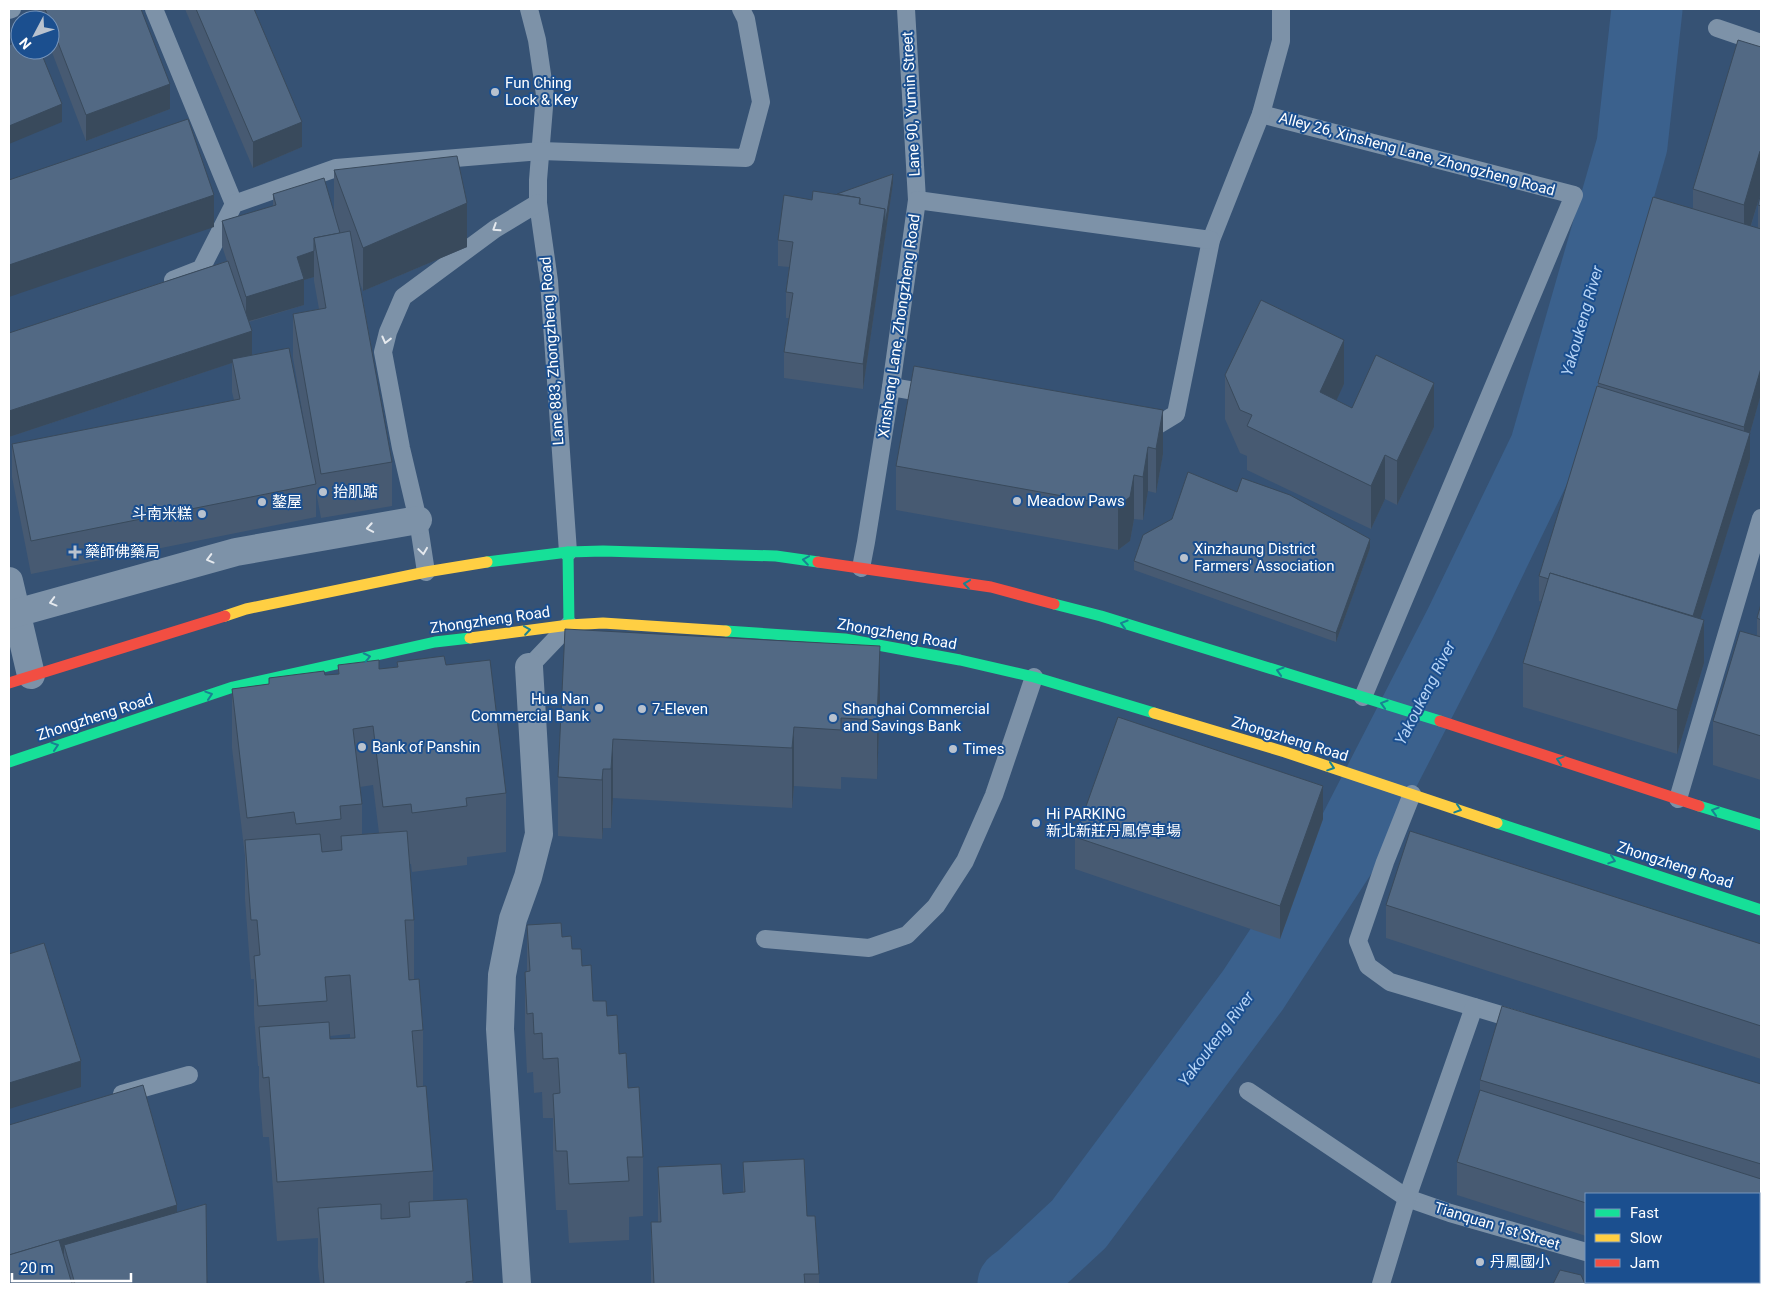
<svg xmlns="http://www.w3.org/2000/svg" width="1770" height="1293" font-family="Roboto,'Noto Sans TC',sans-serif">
  <rect width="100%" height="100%" fill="#365274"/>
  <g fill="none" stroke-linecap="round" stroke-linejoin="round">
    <polyline stroke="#3b618d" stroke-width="71" points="1013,1284 1021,1278 1079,1224 1253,990 1343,852 1460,624 1545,448 1632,145 1647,9"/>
    <g stroke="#7d92a8" stroke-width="18">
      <polyline points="154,9 234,204"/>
      <polyline points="529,9 537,40 545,95 538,180 538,203 549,281 568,552"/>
      <polyline points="906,9 917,200"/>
      <polyline points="9,10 12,9"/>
      <polyline points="1717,28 1761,43"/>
      <polyline points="1261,114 1574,195 1363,697"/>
      <polyline points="173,280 201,269 234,204 336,168 541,151 746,158 761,102 746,19 741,9"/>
      <polyline points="891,387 933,394"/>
      <polyline points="1143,430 1148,431 1176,414 1211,240 1261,114 1281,41 1281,9"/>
      <polyline points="861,568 866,542 891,387 917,200 1211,240"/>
      <polyline points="426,572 418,520 401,448 383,352 388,332 403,297 495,229 538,203"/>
      <polyline points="529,667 569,625"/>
      <polyline points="1412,794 1385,862 1358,941 1368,966 1390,982 1521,1021"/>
      <polyline points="1678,799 1761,518"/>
      <polyline points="765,939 869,948 907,935 936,906 965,861 994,795 1034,677"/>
      <polyline points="1248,1091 1407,1198 1450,1213 1586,1252"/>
      <polyline points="122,1094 189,1075"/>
      <polyline points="1691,1282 1700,1284"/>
      <polyline points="1381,1284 1407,1198 1474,1007"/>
    </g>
    <g stroke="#7d92a8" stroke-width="28">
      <polyline points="9,581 31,675"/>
      <polyline points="9,615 236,552 418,520"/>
      <polyline points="517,1284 500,1029 502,975 513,919 528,877 539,834 529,667"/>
    </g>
    <g stroke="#16e098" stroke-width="11">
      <polyline points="568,552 569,625"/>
      <polyline points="487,562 568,552 603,551 776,556 818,562"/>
      <polyline points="1054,604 1101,616 1440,721"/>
      <polyline points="726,631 845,639 960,660 1034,677 1154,713"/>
      <polyline points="9,762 233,687 435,642 470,638"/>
      <polyline points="1699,806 1761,825"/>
      <polyline points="1497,823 1761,910"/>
    </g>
    <g stroke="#ffcf43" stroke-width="11">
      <polyline points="225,616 246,609 426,572 487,562"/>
      <polyline points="470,638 569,625 603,623 726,631"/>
      <polyline points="1154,713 1285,752 1497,823"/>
    </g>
    <g stroke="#f24e42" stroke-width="11">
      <polyline points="818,562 991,587 1054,604"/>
      <polyline points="9,683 225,616"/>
      <polyline points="1440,721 1699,806"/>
    </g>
  </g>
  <g fill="#475a72" fill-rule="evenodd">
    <polygon points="37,9 141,9 170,109 86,141 50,47 50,20 40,20 37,13"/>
    <polygon points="185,9 254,9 302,147 253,168"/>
    <path d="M1761 47V394L1750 433V459L1700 619 1704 663 1677 754 1523 707V663L1542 602 1539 601V576L1598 386V383L1693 208V189ZM1760 195H1761L1758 205V228L1751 226Z"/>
    <path d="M334 170 467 247 363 291 360 283 392 462V506L321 518 316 491V517L31 574 12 477V444L234 400 232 392V363L9 437V333L227 261 222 246V221L273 206V194L334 212ZM314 277V281L319 309 293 314V358L306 433 252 355 249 322 304 305V280Z"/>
    <polygon points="893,183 863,389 784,378 784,352 789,318 786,318 786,292 789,267 778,266 778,240 810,199"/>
    <polygon points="1225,375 1344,384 1336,400 1352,408 1434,427 1397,505 1385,499 1371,529 1247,470 1247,456 1240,453 1225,419"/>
    <polygon points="1163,410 1163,454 1156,493 1148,491 1143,520 1134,519 1130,541 1118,550 896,510 896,466"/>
    <polygon points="1172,519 1370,548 1336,642 1134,570 1134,561"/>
    <polygon points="1761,604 1761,780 1713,765 1713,721 1757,636 1757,618"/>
    <polygon points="565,629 880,705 877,779 841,777 841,789 794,786 792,808 613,798 611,828 603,828 602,839 558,836 558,777"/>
    <path d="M397 662 446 665 506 793V852L467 857V865L412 872 411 864H409L414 920V979H409L423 1030V1086L433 1171V1201L467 1199 473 1284H320L318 1267V1238L277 1241 269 1137H263L259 1087V1066H258L254 1015V979H251L245 899V856L232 748V689L269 684V678L325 675 338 674V665L379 669 397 667ZM373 785 379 833 362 834V804L360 787ZM350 1034V1038L330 1039V1036Z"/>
    <polygon points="1323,819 1280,939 1075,869 1075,837"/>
    <polygon points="1386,905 1761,944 1761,1059 1386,938"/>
    <polygon points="527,925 562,937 572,949 582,966 593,1001 607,1016 619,1054 628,1088 643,1157 643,1216 629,1217 629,1240 569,1243 567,1210 556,1210 553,1153 553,1118 543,1118 542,1092 534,1093 533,1072 527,1073 525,1031 525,972 527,972"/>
    <polygon points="1480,1080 1761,1084 1761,1284 1740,1284 1732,1282 1759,1282 1759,1194 1586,1194 1586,1236 1457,1195 1457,1162 1480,1091"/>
    <polygon points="9,1125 177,1213 207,1284 9,1284"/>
    <polygon points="743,1162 807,1216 819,1274 819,1284 651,1284 651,1222 658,1222 658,1167 723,1194 743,1192"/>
  </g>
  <g fill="#394a5c">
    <polygon points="170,84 170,109 86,141 86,115"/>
    <polygon points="62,104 62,122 9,144 9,126"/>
    <polygon points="302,122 302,147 253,168 253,142"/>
    <polygon points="1760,151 1760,195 1744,248 1744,205"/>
    <polygon points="893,174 893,183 863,389 863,364 885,209"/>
    <polygon points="214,195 214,227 9,297 9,265"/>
    <polygon points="467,203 467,247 363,291 363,248"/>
    <polygon points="314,251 314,277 304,280 304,305 246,322 246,297 297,257"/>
    <polygon points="252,331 252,357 232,359 232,363 9,437 9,411"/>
    <polygon points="1344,340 1344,384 1320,436 1320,392"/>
    <polygon points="1761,368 1761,394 1750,433 1750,459 1691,649 1691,623 1744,451 1744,427"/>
    <polygon points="1434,383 1434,427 1397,505 1397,461"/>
    <polygon points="1163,410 1163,454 1156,493 1156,449"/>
    <polygon points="1148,447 1148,491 1143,520 1143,477"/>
    <polygon points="1385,455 1385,499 1371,529 1371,486"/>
    <polygon points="1134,475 1134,519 1130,541 1118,550 1118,506"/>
    <polygon points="1370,539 1370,548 1336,642 1336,633"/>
    <polygon points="1704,620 1704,663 1677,754 1677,710"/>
    <polygon points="880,646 880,705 877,779 877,720"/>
    <polygon points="794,727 794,786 792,808 792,748"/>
    <polygon points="613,739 613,798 611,828 611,769"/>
    <polygon points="603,769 603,828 602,839 602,780"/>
    <polygon points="1323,786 1323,819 1280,939 1280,906"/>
    <polygon points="81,1061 81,1087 9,1109 9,1083"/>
    <polygon points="177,1205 177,1223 64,1245 64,1256 9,1273 9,1255"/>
  </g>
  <g fill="#526984" stroke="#394a5c">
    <polygon points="45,9 141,9 170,84 86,115"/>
    <polygon points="196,9 254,9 302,122 253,142"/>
    <polygon points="20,40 20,50 40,50 62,104 9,126 9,45"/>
    <polygon points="1738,40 1761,47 1761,151 1760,151 1744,205 1693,189"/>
    <polygon points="188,119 214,195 9,265 9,180"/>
    <polygon points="457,156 467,203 363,248 334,170"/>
    <polygon points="893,174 885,225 885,209 860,205 860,198 837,194"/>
    <polygon points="324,178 340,233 314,238 314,251 297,257 304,279 246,297 222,221 276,205 273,194"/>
    <polygon points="813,191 860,198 859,204 885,209 863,364 784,352 793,293 786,292 793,242 778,240 784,195 812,200"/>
    <polygon points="1761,192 1761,206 1758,205"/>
    <polygon points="1653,197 1761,229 1761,368 1744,427 1598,383"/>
    <polygon points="350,231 392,462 321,474 293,314 326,308 314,238"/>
    <polygon points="228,261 252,331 9,411 9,333"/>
    <polygon points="1261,300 1344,340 1320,392 1352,408 1376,355 1434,383 1397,461 1385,455 1371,486 1247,426 1252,415 1240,410 1225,375"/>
    <polygon points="289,348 316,484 31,541 12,444 240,399 232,359"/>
    <polygon points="914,366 1163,410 1156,449 1148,447 1143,477 1134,475 1130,497 1118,506 896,466"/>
    <polygon points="1597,386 1750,433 1693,616 1550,573 1549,579 1539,576"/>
    <polygon points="1188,472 1237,492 1242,478 1290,495 1370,539 1336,633 1134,561 1143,535 1172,519"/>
    <polygon points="1550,573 1704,620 1677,710 1523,663"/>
    <polygon points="1761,604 1761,620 1757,618"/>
    <polygon points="565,629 880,646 877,720 841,718 841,730 794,727 792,748 613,739 611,769 603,769 602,780 558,777"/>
    <polygon points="1740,631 1761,637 1761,736 1713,721"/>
    <polygon points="444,656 446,665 490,660 506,793 466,798 467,806 412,813 411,804 383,807 373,726 353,729 362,804 340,806 341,819 296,824 294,812 247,818 232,689 269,684 269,678 324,671 325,675 339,674 338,665 379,660 379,669 398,667 397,662"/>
    <polygon points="1118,717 1323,786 1280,906 1075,837"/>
    <polygon points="407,831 414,920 405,920 409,980 419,979 423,1030 412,1031 417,1087 426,1086 433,1171 277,1182 269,1077 263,1078 259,1027 329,1022 330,1039 355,1038 350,975 325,977 327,1001 258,1006 254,956 260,955 257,920 251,920 245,840 320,834 322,852 342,850 341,836"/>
    <polygon points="1410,831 1761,944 1761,1026 1386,905"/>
    <polygon points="561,923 562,937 571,936 572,949 581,949 582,966 591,965 593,1001 606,1001 607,1016 617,1015 619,1054 626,1053 628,1088 639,1087 643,1157 627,1157 629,1181 569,1184 567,1151 556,1151 553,1094 560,1093 558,1058 543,1059 542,1033 534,1034 533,1013 527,1014 525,972 530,971 527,925"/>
    <polygon points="44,943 81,1061 9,1083 9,954"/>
    <polygon points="1502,1006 1761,1084 1761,1164 1480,1080"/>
    <polygon points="143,1085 177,1205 9,1255 9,1125"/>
    <polygon points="1480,1090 1761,1179 1761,1258 1759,1258 1759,1194 1586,1194 1586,1203 1457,1162"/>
    <polygon points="804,1159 807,1216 815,1216 819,1274 804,1274 805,1284 654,1284 651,1222 661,1222 658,1167 721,1164 723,1194 745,1192 743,1162"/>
    <polygon points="467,1199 473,1281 466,1282 466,1284 324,1284 318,1208 381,1204 381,1219 410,1217 409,1202"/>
    <polygon points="206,1204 207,1284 75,1284 64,1245"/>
    <polygon points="59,1240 72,1284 9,1284 9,1255"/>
    <polygon points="1560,1270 1581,1275 1585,1284 1553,1284"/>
  </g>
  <defs><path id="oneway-chevron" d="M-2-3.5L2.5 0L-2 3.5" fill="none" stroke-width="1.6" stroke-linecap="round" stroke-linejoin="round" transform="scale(1.25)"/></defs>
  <g stroke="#e5e9ee">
    <use href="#oneway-chevron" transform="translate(496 228) rotate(147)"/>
    <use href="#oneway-chevron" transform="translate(386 340) rotate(104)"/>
    <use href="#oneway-chevron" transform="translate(370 528) rotate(170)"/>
    <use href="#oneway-chevron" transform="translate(423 551) rotate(82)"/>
    <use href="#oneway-chevron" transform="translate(210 559) rotate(165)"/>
    <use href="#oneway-chevron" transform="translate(53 602) rotate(165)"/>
  </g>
  <g stroke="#198292">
    <use href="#oneway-chevron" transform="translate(806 560) rotate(-172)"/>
    <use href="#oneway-chevron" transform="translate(967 584) rotate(-172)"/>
    <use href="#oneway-chevron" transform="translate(1124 624) rotate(-163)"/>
    <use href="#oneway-chevron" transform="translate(527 630) rotate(-8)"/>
    <use href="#oneway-chevron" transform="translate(367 657) rotate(-12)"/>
    <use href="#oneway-chevron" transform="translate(1280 671) rotate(-163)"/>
    <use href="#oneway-chevron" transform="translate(209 695) rotate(-18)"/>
    <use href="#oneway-chevron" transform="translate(1384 704) rotate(-163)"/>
    <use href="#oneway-chevron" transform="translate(55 746) rotate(-18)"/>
    <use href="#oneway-chevron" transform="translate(1560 760) rotate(-162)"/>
    <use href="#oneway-chevron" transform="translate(1331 767) rotate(18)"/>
    <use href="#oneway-chevron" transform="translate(1458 809) rotate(18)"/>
    <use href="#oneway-chevron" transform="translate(1715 811) rotate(-163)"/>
    <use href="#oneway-chevron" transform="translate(1612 860) rotate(18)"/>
  </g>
  <g fill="#b9c2ce" stroke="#1b4f8f" stroke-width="2">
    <circle cx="495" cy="92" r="5"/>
    <circle cx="323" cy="492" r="5"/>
    <circle cx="1017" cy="501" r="5"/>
    <circle cx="262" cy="502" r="5"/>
    <circle cx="202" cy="514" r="5"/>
    <path d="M72.5 544.5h5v5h5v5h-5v5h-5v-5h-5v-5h5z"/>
    <circle cx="1184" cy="558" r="5"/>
    <circle cx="599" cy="708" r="5"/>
    <circle cx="642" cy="709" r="5"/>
    <circle cx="833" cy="718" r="5"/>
    <circle cx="362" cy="747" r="5"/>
    <circle cx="953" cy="749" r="5"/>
    <circle cx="1036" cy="823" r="5"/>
    <circle cx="1480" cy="1262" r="5"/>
  </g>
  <g text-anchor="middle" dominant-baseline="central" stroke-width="4" stroke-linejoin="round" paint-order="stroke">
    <g font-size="15" fill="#fff" stroke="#1b4f8f" text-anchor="start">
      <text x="505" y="83">Fun Ching<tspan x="505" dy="17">Lock &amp; Key</tspan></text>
      <text x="333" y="492">抬肌踮</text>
      <text x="1027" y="501">Meadow Paws</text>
      <text x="272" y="502">鏊屋</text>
      <text x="192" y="514" text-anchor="end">斗南米糕</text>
      <text x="1194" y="549">Xinzhaung District<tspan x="1194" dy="17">Farmers' Association</tspan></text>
      <text x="85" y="552">藥師佛藥局</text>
      <text x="589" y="699" text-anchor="end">Hua Nan<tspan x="589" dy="17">Commercial Bank</tspan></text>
      <text x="652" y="709">7-Eleven</text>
      <text x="843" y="709">Shanghai Commercial<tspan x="843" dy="17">and Savings Bank</tspan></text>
      <text x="372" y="747">Bank of Panshin</text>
      <text x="963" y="749">Times</text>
      <text x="1046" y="814">Hi PARKING<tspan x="1046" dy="17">新北新莊丹鳳停車場</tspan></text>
      <text x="1490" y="1262">丹鳳國小</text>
    </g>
    <g font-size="15" fill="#fff" stroke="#1b4f8f">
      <text transform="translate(911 104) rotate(-93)">Lane 90, Yumin Street</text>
      <text transform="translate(1417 154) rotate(15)">Alley 26, Xinsheng Lane, Zhongzheng Road</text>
      <text transform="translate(899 326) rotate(-82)">Xinsheng Lane, Zhongzheng Road</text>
      <text transform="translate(552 351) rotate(-94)">Lane 883, Zhongzheng Road</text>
      <text transform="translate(490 620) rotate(-8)">Zhongzheng Road</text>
      <text transform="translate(897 634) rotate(10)">Zhongzheng Road</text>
      <text transform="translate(95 717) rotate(-18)">Zhongzheng Road</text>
      <text transform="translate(1290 739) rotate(17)">Zhongzheng Road</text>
      <text transform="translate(1675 865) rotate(18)">Zhongzheng Road</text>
      <text transform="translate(1497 1226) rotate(17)">Tianquan 1st Street</text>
    </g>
    <g font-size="16" font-style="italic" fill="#b5d3f5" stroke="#1b4f8f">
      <text transform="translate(1582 321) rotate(-74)">Yakoukeng River</text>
      <text transform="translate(1425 693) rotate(-63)">Yakoukeng River</text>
      <text transform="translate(1216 1039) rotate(-53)">Yakoukeng River</text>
    </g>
  </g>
  <rect width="1770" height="1293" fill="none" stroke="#ffffff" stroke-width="20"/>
  <rect x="1585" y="1193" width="175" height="90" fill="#1b4f8f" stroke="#7695bc"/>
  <rect x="1595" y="1209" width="25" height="8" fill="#16e098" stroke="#7695bc"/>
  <text x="1630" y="1218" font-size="15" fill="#ffffff">Fast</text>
  <rect x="1595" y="1234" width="25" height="8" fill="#ffcf43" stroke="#7695bc"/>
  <text x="1630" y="1243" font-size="15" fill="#ffffff">Slow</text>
  <rect x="1595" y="1259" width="25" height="8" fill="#f24e42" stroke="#7695bc"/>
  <text x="1630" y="1268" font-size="15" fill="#ffffff">Jam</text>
  <g transform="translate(35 35) rotate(229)"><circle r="24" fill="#1b4f8f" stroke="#7695bc"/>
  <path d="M0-4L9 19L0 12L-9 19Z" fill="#b9c2ce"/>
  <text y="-8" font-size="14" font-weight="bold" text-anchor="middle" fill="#ffffff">N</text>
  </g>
  <path d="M12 1273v8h119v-8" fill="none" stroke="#ffffff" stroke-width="2.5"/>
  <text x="20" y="1273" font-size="15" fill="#ffffff" stroke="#1b4f8f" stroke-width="4" paint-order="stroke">20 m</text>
</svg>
